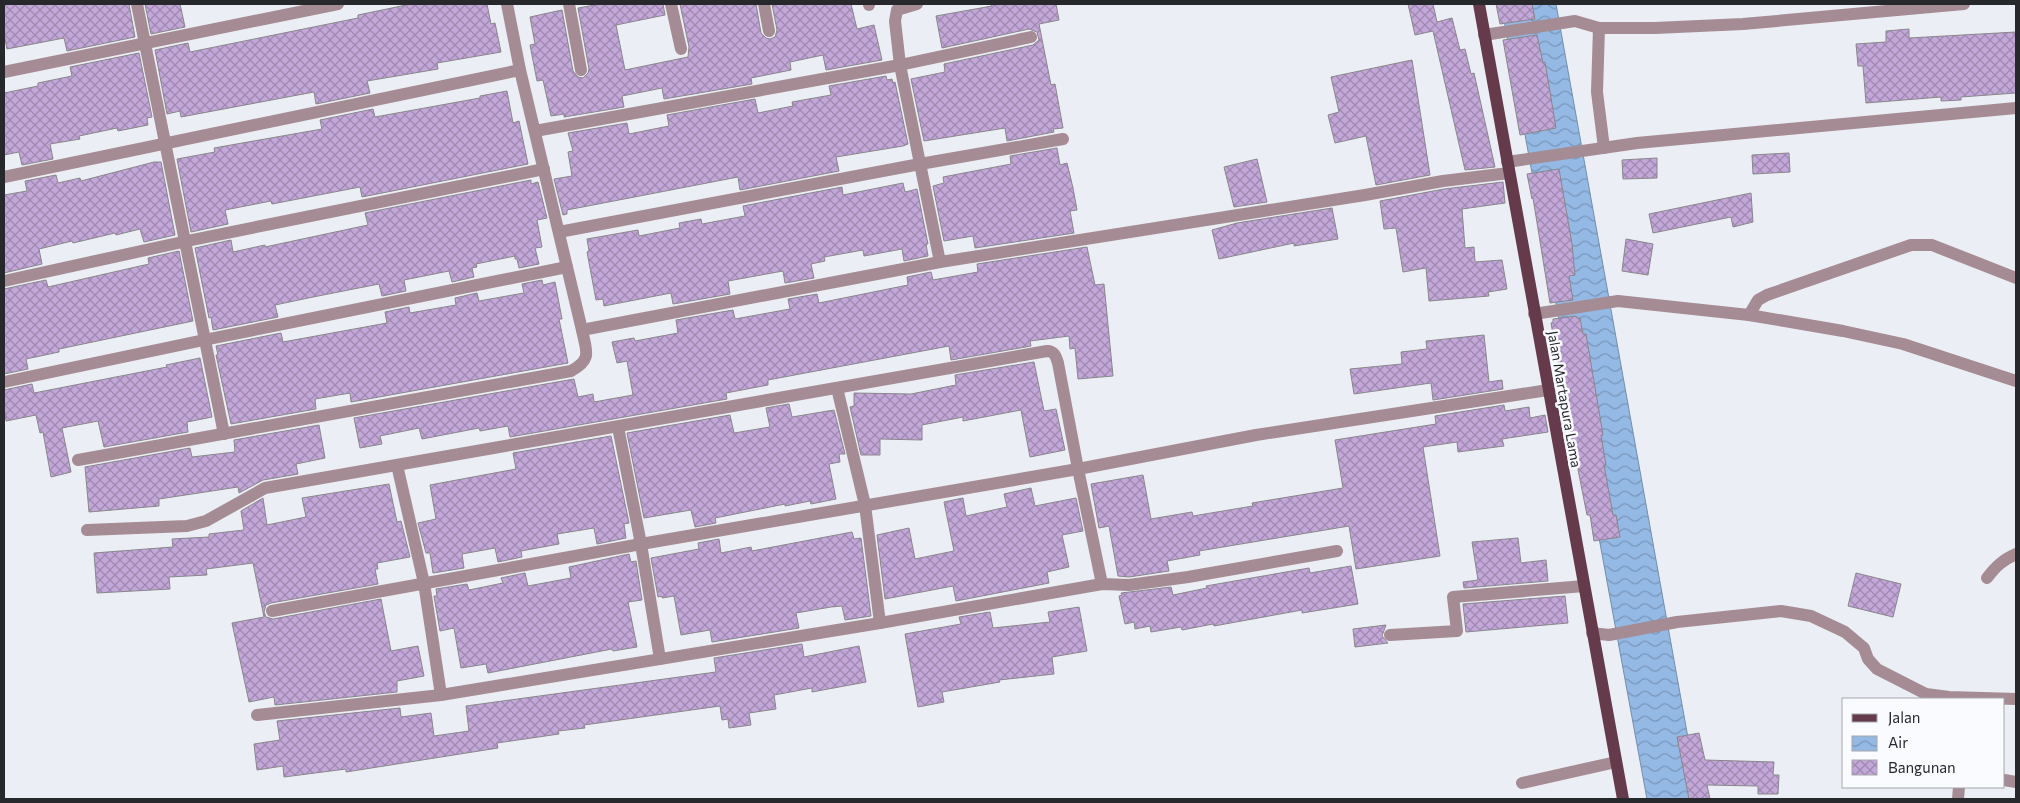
<svg xmlns="http://www.w3.org/2000/svg" width="2020" height="803" font-family="Commissioner,sans-serif">
  <defs>
    <pattern id="water-waves" width="16" height="10" patternUnits="userSpaceOnUse" patternTransform="scale(1.25)"><rect width="16" height="10" fill="#94b9e5"/><path d="M0 5q4-4 8 0t8 0" fill="none" stroke="#7996ba"/></pattern>
    <pattern id="building-cross-hatch" width="8" height="8" patternUnits="userSpaceOnUse" patternTransform="scale(1.25)"><rect width="8" height="8" fill="#c3a7d9"/><path d="M0 0l8 8M0 8l8-8" fill="none" stroke="#9e88b0"/></pattern>
  </defs>
  <rect width="100%" height="100%" fill="#ebeef4"/>
  <polygon fill="url(#water-waves)" stroke="#738ead" points="1501,4 1556,4 1699,799 1647,799"/>
  <g fill="url(#building-cross-hatch)" stroke="#89868b">
    <polygon points="4,4 129,4 135,37 67,51 64,38 7,49 4,34"/>
    <polygon points="145,4 180,4 185,27 151,34"/>
    <polygon points="411,4 487,4 491,24 495,23 501,52 437,63 438,69 367,81 370,93 316,104 314,92 181,117 180,111 167,114 155,50 188,43 190,52 358,18 358,15"/>
    <polygon points="600,4 663,4 665,15 616,25 625,70 688,57 689,47 680,4 756,4 761,33 766,38 770,39 775,37 777,30 772,4 851,4 857,29 874,25 882,60 826,70 823,55 790,62 791,70 751,78 752,84 664,99 662,88 622,96 624,107 564,117 564,114 551,116 543,80 537,81 530,45 535,44 530,17 562,10 573,71 578,77 583,78 588,73 589,69 578,8"/>
    <polygon points="991,4 1056,4 1059,20 1039,24 1051,85 1055,84 1063,128 1053,129 1054,132 1007,141 1005,128 924,141 911,79 945,72 944,64 1033,45 1039,40 1037,32 1029,29 942,48 936,16 992,6"/>
    <polygon points="1408,4 1433,4 1437,22 1452,18 1460,50 1465,49 1471,74 1474,73 1495,167 1465,170 1433,31 1415,35"/>
    <polygon points="1496,4 1532,4 1535,19 1500,24"/>
    <polygon points="1909,29 1909,38 2016,32 2016,93 1961,97 1961,100 1941,101 1941,97 1866,103 1863,66 1858,66 1856,44 1886,42 1886,31"/>
    <polygon points="1537,35 1543,63 1545,62 1556,128 1520,135 1503,40"/>
    <polygon points="139,53 152,117 147,118 148,125 118,131 117,128 79,136 80,139 50,144 53,159 22,165 19,152 4,155 4,93 38,86 38,83 72,76 70,67"/>
    <polygon points="1412,60 1430,175 1376,185 1366,136 1335,143 1328,115 1339,112 1331,77"/>
    <polygon points="886,76 887,80 892,79 893,83 895,82 908,144 903,146 836,157 839,171 740,190 738,177 567,210 567,214 563,215 554,179 572,176 568,152 573,151 568,133 627,123 629,134 669,126 667,115 755,99 758,113 793,106 792,102 831,95 829,86"/>
    <polygon points="507,91 513,123 519,121 528,164 362,197 360,187 272,204 271,201 225,210 228,224 191,232 177,159 215,152 214,148 322,129 320,120 373,109 375,117 480,98 480,96"/>
    <polygon points="1057,148 1060,165 1067,163 1073,188 1077,210 1070,211 1074,233 975,248 973,236 944,241 933,186 944,183 943,177 1011,164 1010,156"/>
    <polygon points="1789,153 1790,172 1753,174 1752,155"/>
    <polygon points="1657,158 1657,178 1623,179 1622,160"/>
    <polygon points="1257,159 1267,202 1234,207 1224,167"/>
    <polygon points="154,162 161,162 175,235 144,242 140,229 116,235 115,233 73,243 72,241 39,249 42,264 4,273 4,195 27,191 25,181 56,175 58,183 80,178 81,181"/>
    <polygon points="1559,169 1572,244 1575,275 1569,276 1573,300 1550,303 1533,198 1532,199 1527,174"/>
    <polygon points="531,180 531,184 538,182 547,218 537,220 542,247 535,248 539,264 519,268 517,259 515,259 515,256 476,264 477,267 472,268 474,277 452,282 449,271 404,280 406,291 382,296 379,284 313,297 275,305 278,317 213,330 211,317 209,318 195,248 231,240 233,252 265,245 265,247 368,225 365,213"/>
    <polygon points="1503,182 1505,203 1462,209 1465,248 1474,247 1475,262 1502,260 1507,289 1488,292 1489,296 1429,301 1426,268 1403,272 1396,228 1384,229 1380,201 1444,189"/>
    <polygon points="903,183 905,192 917,189 928,244 926,244 928,256 904,261 902,249 864,256 863,250 824,257 825,261 811,264 814,278 785,283 783,271 728,281 730,294 673,304 671,293 604,306 603,299 596,300 587,252 589,251 587,239 638,230 639,236 680,228 679,223 701,219 702,224 745,216 743,206 842,187 843,195"/>
    <polygon points="1751,193 1753,222 1733,227 1731,217 1653,233 1649,214"/>
    <polygon points="1332,208 1338,239 1294,246 1294,243 1219,259 1212,230 1237,223"/>
    <polygon points="1626,239 1653,244 1648,275 1622,271"/>
    <polygon points="1087,247 1095,285 1104,284 1113,376 1078,379 1075,348 1070,349 1069,336 1030,341 1031,346 951,360 949,346 768,380 768,385 726,393 727,399 510,437 508,426 480,431 479,428 422,439 419,428 380,436 382,444 360,448 354,418 574,379 578,397 593,394 594,402 633,395 627,361 617,363 612,342 634,338 635,341 678,333 676,320 733,310 735,319 790,309 788,299 817,294 819,303 908,285 907,277 931,272 933,280 978,272 977,264"/>
    <polygon points="179,251 193,321 59,349 59,352 26,359 28,369 4,374 4,289 46,280 48,287 149,264 148,258"/>
    <polygon points="542,280 543,285 555,282 562,319 559,319 568,363 351,402 350,393 315,399 316,409 231,424 216,355 218,355 216,346 281,333 283,342 387,323 385,312 409,307 410,313 456,305 455,298 477,293 479,301 524,293 522,284"/>
    <polygon points="1576,316 1577,318 1580,318 1583,334 1586,334 1603,435 1601,435 1606,465 1604,465 1613,515 1616,515 1620,537 1594,541 1590,515 1587,515 1570,429 1564,430 1561,413 1567,412 1551,323 1553,322 1553,319"/>
    <polygon points="1484,335 1489,382 1502,380 1503,389 1433,400 1431,383 1354,394 1350,369 1402,364 1401,352 1427,349 1426,341"/>
    <polygon points="200,358 212,417 187,422 188,432 104,447 98,421 62,428 71,472 51,477 43,432 40,433 36,415 6,421 4,407 4,390 32,384 34,393 167,367 166,365"/>
    <polygon points="1034,362 1044,411 1056,409 1065,450 1030,457 1021,410 963,421 963,417 922,425 922,440 880,439 880,455 861,455 850,407 854,406 854,393 911,394 956,385 955,375"/>
    <polygon points="789,404 792,417 834,410 845,454 839,454 840,462 829,464 836,499 811,504 810,501 785,506 785,504 715,518 716,523 695,527 691,510 644,518 627,433 730,415 734,433 770,427 766,408"/>
    <polygon points="1504,405 1505,411 1529,407 1530,418 1545,415 1548,432 1502,439 1504,446 1458,452 1457,442 1423,447 1440,556 1356,569 1349,526 1199,551 1200,555 1167,561 1169,571 1129,577 1118,576 1109,526 1099,528 1091,484 1143,475 1151,519 1192,512 1193,516 1253,506 1252,503 1343,488 1335,440 1436,424 1435,416"/>
    <polygon points="319,425 325,458 296,464 298,474 263,480 239,493 238,487 159,499 159,506 89,512 85,467 190,448 192,457 235,452 234,440"/>
    <polygon points="611,436 629,523 624,524 626,538 597,544 594,528 557,534 559,544 521,551 522,557 498,562 495,548 462,554 464,568 433,573 430,553 426,553 418,523 436,519 430,485 516,469 513,453"/>
    <polygon points="389,484 397,522 401,521 410,557 377,563 378,569 375,569 378,584 271,603 266,605 264,612 266,617 273,619 381,599 391,651 418,646 424,676 397,681 397,692 275,705 274,697 249,702 232,623 264,617 253,563 206,569 207,575 169,577 170,589 97,593 94,553 173,547 172,539 209,537 209,534 244,530 241,511 263,498 267,525 306,517 302,498"/>
    <polygon points="1031,488 1035,506 1076,498 1083,531 1062,535 1069,567 1047,572 1049,583 956,601 953,586 885,599 877,535 909,528 915,559 954,551 944,502 963,498 966,516 1007,507 1004,494"/>
    <polygon points="852,532 854,539 861,538 871,616 845,620 842,606 831,607 796,613 799,628 712,642 710,630 681,635 674,596 662,598 662,596 658,597 651,558 699,549 698,543 719,539 721,553 751,547 752,551"/>
    <polygon points="1518,538 1521,563 1546,560 1548,581 1464,588 1463,582 1478,580 1472,542"/>
    <polygon points="629,554 631,562 636,561 642,600 628,602 637,647 613,651 612,649 488,673 486,664 461,668 454,628 440,631 434,596 437,596 436,589 467,584 469,590 503,583 501,578 525,573 528,586 571,578 569,567"/>
    <polygon points="1351,566 1358,604 1302,613 1302,610 1214,626 1213,624 1182,630 1181,627 1151,632 1150,626 1135,629 1134,622 1125,624 1119,596 1122,595 1121,593 1171,587 1173,595 1207,588 1206,586 1309,568 1310,573"/>
    <polygon points="1856,573 1901,584 1893,617 1848,606"/>
    <polygon points="1565,596 1568,623 1466,632 1463,604"/>
    <polygon points="1079,607 1087,651 1052,657 1054,674 999,680 1000,682 942,692 944,702 918,707 905,634 961,624 959,617 990,612 993,628 1050,622 1048,612"/>
    <polygon points="1386,625 1382,636 1388,643 1355,647 1353,629"/>
    <polygon points="802,644 804,657 859,646 866,682 812,692 812,688 774,695 776,709 749,713 751,725 729,728 728,719 722,720 720,706 584,725 585,728 558,731 559,734 497,743 498,748 346,772 346,769 284,777 283,766 257,770 254,744 280,740 277,721 400,708 401,717 431,713 434,736 469,731 466,706 716,672 714,658"/>
    <polygon points="1699,733 1705,760 1774,762 1773,775 1779,775 1778,794 1758,794 1758,786 1707,785 1710,799 1689,799 1677,737"/>
  </g>
  <g fill="none" stroke-linecap="round" stroke-linejoin="round">
    <g stroke="#a58b93" stroke-width="12">
      <polyline points="137,4 224,434"/>
      <polyline points="507,4 520,70 582,330 940,262 1365,195 1443,181 1509,173"/>
      <polyline points="569,4 581,70"/>
      <polyline points="671,4 681,49"/>
      <polyline points="764,4 769,31"/>
      <polyline points="869,4 869,5"/>
      <polyline points="917,4 897,10 895,21 900,65 940,262"/>
      <polyline points="1599,28 1597,92 1604,148"/>
      <polyline points="1484,35 1575,21 1599,28 1655,28 1743,24 1964,4"/>
      <polyline points="4,72 338,4"/>
      <polyline points="535,131 900,65 1031,37"/>
      <polyline points="1507,162 1637,143 2016,108"/>
      <polyline points="4,177 520,70"/>
      <polyline points="559,232 920,164 1063,139"/>
      <polyline points="4,281 187,241 544,169"/>
      <polyline points="1534,314 1618,301 1749,315 1843,331 1903,344 2016,381"/>
      <polyline points="1749,315 1758,300 1767,295 1911,245 1932,245 2016,278"/>
      <polyline points="4,382 204,340 567,267"/>
      <polyline points="837,388 865,505 880,623"/>
      <polyline points="618,427 641,544 660,659"/>
      <path d="M78 460 571 371C593 359 586 351 582 330"/>
      <polyline points="397,465 424,583 441,695"/>
      <path d="M87 530 187 526 206 521 265 488 1047 351C1054 351 1056 356 1058 363L1078 469 1102 584"/>
      <path d="M1987 578C1996 566 2003 560 2016 554"/>
      <polyline points="272,611 641,544 1078,469 1256,435 1548,390"/>
      <polyline points="1592,633 1609,635 1677,622 1781,611 1811,616 1845,632 1864,648 1868,659 1877,669 1926,694 1949,697 2016,699"/>
      <polyline points="1390,635 1457,631 1453,597 1584,586"/>
      <polyline points="257,715 441,695 880,623 1102,584 1129,585 1188,577 1337,551"/>
      <polyline points="2004,780 2016,782"/>
      <polyline points="1522,783 1616,762"/>
      <polyline points="1958,799 1959,787"/>
    </g>
    <polyline stroke="#653a4b" stroke-width="12" points="1479,4 1623,799"/>
  </g>
  <g text-anchor="middle" dominant-baseline="central" stroke-width="5" stroke-linejoin="round" paint-order="stroke">
    <g font-size="14" fill="#27282b" stroke="#fafbfe">
      <text transform="translate(1565 399) rotate(80)">Jalan Martapura Lama</text>
    </g>
  </g>
  <rect width="2020" height="803" fill="none" stroke="#27282b" stroke-width="10"/>
  <rect x="1842" y="698" width="162" height="90" fill="#fafbfe" stroke="#a6a7aa"/>
  <rect x="1852" y="714" width="25" height="8" fill="#653a4b" stroke="#a6a7aa"/>
  <text x="1888" y="723" font-size="15" fill="#27282b">Jalan</text>
  <rect x="1852" y="736" width="25" height="15" fill="url(#water-waves)" stroke="#a6a7aa"/>
  <text x="1888" y="748" font-size="15" fill="#27282b">Air</text>
  <rect x="1852" y="760" width="25" height="15" fill="url(#building-cross-hatch)" stroke="#a6a7aa"/>
  <text x="1888" y="773" font-size="15" fill="#27282b">Bangunan</text>
</svg>
